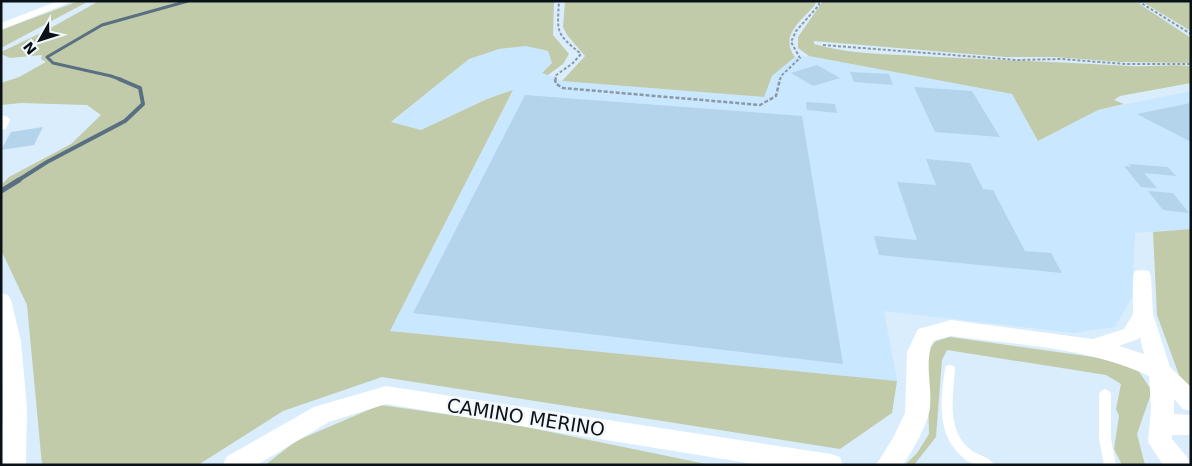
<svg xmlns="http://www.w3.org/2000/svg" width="1192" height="466" font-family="'DejaVu Sans',sans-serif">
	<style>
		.built { fill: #c9e7ff }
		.green { fill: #c1cbaa }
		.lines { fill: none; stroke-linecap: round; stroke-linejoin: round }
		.stream-far2 { stroke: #587082; stroke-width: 3 }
		.stream-far1 { stroke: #587082; stroke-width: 4 }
		.stream { stroke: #587082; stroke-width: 5 }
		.building { fill: #b4d4ec }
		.path-far1 { stroke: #8a99a5; stroke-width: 2; stroke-dasharray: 3 2; stroke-linecap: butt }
		.path { stroke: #8a99a5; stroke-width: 2.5; stroke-dasharray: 4 2; stroke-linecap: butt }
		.lane { fill: #fff; fill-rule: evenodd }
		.street { fill: #fff; fill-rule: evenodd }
		.labels { text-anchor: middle; stroke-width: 5; stroke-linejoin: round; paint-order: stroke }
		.near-street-label { font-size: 19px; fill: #0a1218; stroke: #f3f8fc }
	</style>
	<rect width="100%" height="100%" fill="#daedfc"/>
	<path class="built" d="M526,46L549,51L552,63L542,73L562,81L763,97L772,76L795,57L809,56L1012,94L1038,141L1098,110L1191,91V229L1135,233L1132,297L1115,327L1073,333L884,311L897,381L390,331L513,91L487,99L421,130L391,123L469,59L499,49Z"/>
	<path class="green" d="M79,1H89L1,48V30Z
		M99,1H554L553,35L569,54L563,64L548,75L542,73L552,63L548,51L526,46L499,49L469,59L391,122L421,130L487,99L513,90L390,331L897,381L892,413L840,449L382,377L283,411L198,465H42L27,305L1,250V185L9,177L71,144L101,115L87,105L21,103L1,105V83L19,77L46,62L41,59L42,55L10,58L1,54V52L45,31Z
		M565,1H816L815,5C801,21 779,36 795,57L772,76L764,97L562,81L585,56L567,35L563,27Z
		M823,1H1135L1191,38V63L1121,62L1054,57H1005L814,41V44C847,54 886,54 920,56C990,60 1060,62 1130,66C1150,67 1171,64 1191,66V83L1120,96L1114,100L1124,104L1098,110L1038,141L1012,94L809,56L798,48V37Z
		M1141,1H1191V32L1186,28Z
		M1191,229V388L1179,375L1157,315L1153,232Z
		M950,337L1115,360L1138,370L1152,391L1137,434L1145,465H1122L1114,449L1119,416L1116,409L1121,384L1106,375L947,350L942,360L936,437L914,465H905L917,453L929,434L927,351L936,341Z
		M380,405L502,422L711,465H265L296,441Z"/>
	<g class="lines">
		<path class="stream-far2" d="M122,80L111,76L53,63L47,57L102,25L188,1"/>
		<path class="stream-far1" d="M17,181L47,162L125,121L143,104L140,88L119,79"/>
		<path class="stream" d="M1,191L19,180"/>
	</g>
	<path class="building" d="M817,65L840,78L813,86L791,73Z
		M850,72L889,74L893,85L854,82Z
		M914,87L972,91L1000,137L935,132Z
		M525,95L802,116L843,364L413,313Z
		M806,102L835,104L837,113L807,110Z
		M1191,103V142L1137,114Z
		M43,127L34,145L1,150L11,132Z
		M926,159L970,163L983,189L993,190L1025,251L1051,253L1062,273L879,255L874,236L917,240L897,182L936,185Z
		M1128,164L1168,167L1176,176L1144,173L1157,188L1141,187L1124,166L1131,167Z
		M1148,191L1173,193L1189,213L1163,210Z"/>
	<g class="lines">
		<path class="path-far1" d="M1138,1L1191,34
			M823,45L1017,60L1061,59L1126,64H1191
			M556,80L555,76L573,63L581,54C556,33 557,34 559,1
			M780,80L781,76L800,58L791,42L796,31L819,5V1"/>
		<path class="path" d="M555,79L556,84L563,88L760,105L776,96L780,79"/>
		<path class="lane" d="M950,365L954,366L955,369C953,396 946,431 971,450C978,456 990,456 994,465C988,465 980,466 975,464C969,463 963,458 959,454C936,430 941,398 945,369L946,366Z
			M1105,389L1109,391L1111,394V439L1116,465H1104L1099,439V394L1101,391Z"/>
		<path class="street" d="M58,1H73L1,30V23Z
			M1,115L8,117L10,120L6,129L1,130Z
			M1142,270L1149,271L1151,276L1153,314L1170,367L1191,387V411L1183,409L1174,399V414L1191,415V435H1172V439L1187,457L1190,465H1163L1148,442L1151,408L1149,376C1088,347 1017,345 951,336L933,341C923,365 934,389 929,413C925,429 912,452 903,465H876L893,438L905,413L907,352L918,329L951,320L1093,339L1124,329L1133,314V276L1135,271ZM1140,337L1144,354L1119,346L1138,339Z
			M1,293L8,295L11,300L21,341L27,408L26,465H1L3,408Z
			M386,386L831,454L840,457L843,465H760L386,404L329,422L257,465H223L226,457L314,407Z"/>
	</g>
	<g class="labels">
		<g class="near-street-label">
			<text transform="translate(526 417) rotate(9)" y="7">CAMINO MERINO</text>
		</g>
	</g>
	<rect width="1192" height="466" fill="none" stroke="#0a1218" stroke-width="5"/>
	<g transform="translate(40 40) rotate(231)" stroke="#f3f8fc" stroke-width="4" paint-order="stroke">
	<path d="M0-4L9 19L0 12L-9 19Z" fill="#0a1218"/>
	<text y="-8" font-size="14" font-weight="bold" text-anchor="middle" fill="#0a1218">N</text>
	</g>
</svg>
